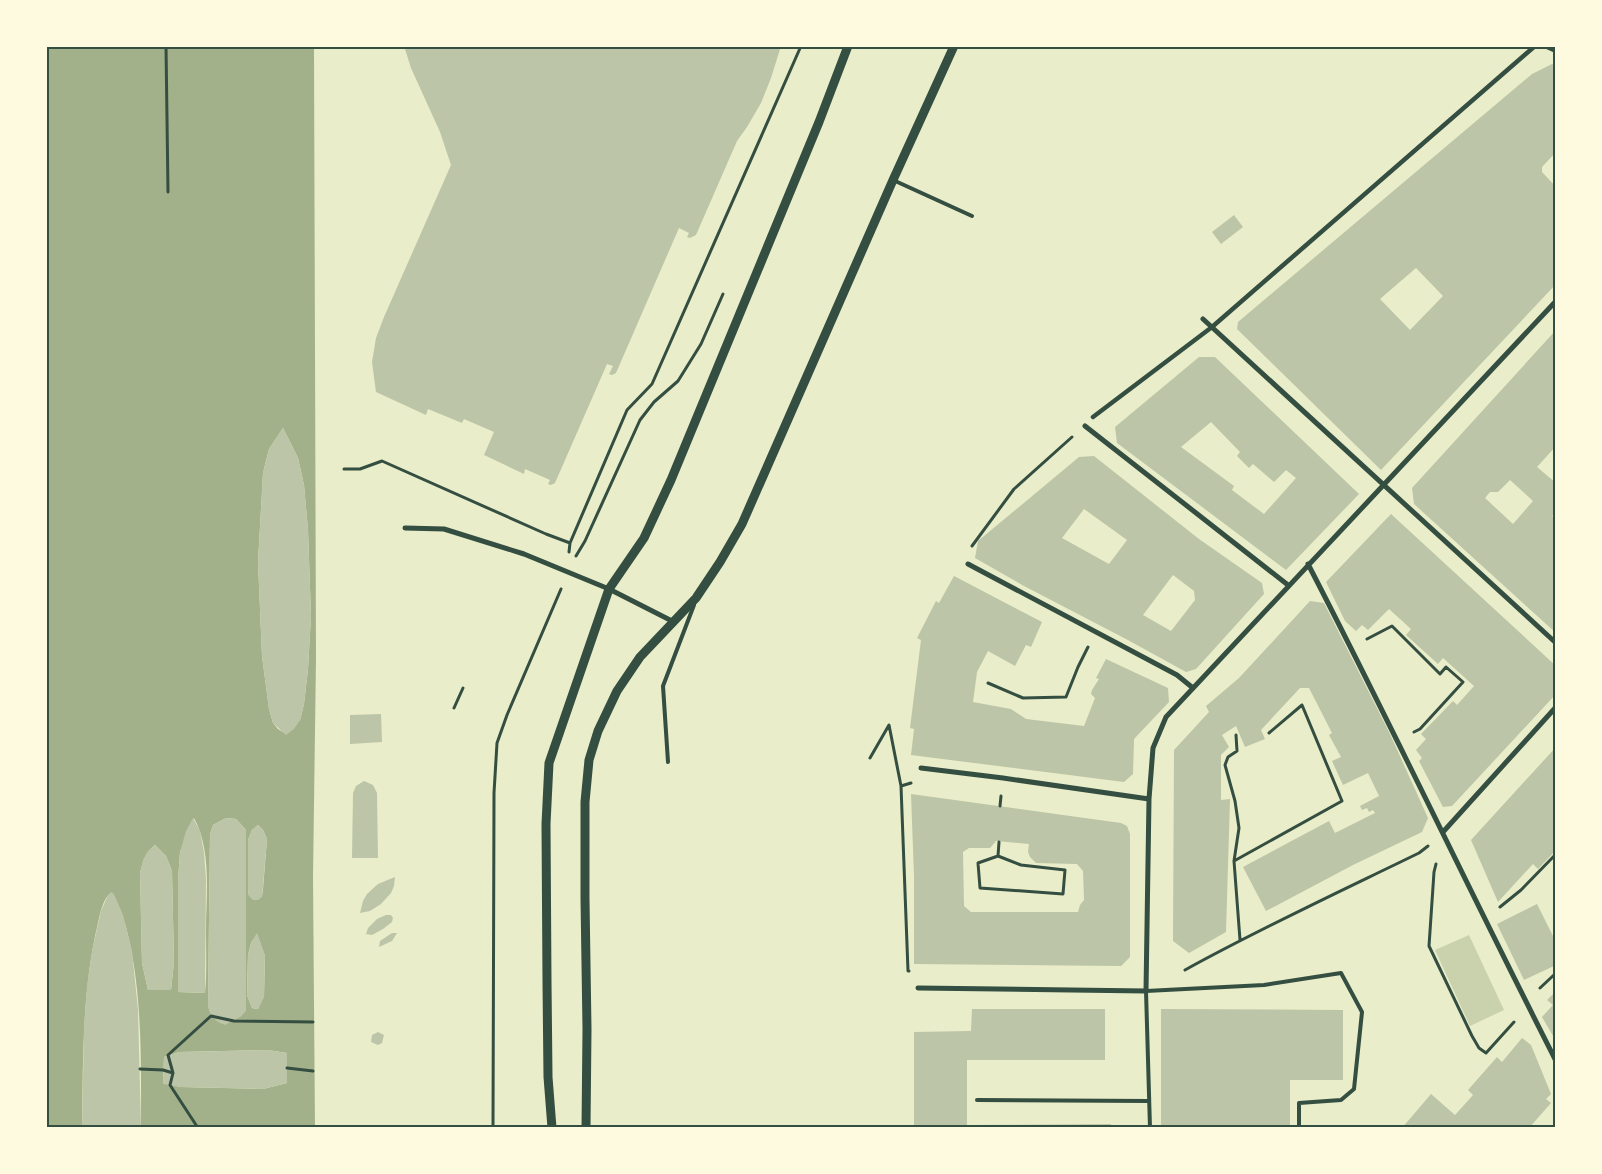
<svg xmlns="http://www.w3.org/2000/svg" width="1602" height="1174" font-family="Signika,sans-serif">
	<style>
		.green { fill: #cad2ad }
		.water { fill: #a3b18a; fill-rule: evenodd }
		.building { fill: #bcc5a7; fill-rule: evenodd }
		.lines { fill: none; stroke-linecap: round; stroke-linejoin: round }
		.path { stroke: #344e41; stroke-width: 3 }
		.service { stroke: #344e41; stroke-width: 4 }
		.pedestrian { stroke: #344e41; stroke-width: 4.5 }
		.minor { stroke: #344e41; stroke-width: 5 }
		.tertiary { stroke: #344e41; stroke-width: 9 }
		.neatline { fill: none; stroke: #344e41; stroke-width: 2 }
	</style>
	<rect width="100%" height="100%" fill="#e9edc9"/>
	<path class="green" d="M1469,935L1504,1010L1470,1026L1435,950Z"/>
	<path class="water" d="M46,46H314L316,658L313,877L315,1128H141C141,1060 143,981 123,917C121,908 115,900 111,893C103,898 100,914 98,923C82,990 83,1059 82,1128H46ZM283,428L298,458L304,485L308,530L311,616L308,669L304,704L300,720L286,734L278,729L273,723L269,709L262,656L258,562L263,473L269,449ZM194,818C212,851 206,895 206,931C206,952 207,973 205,993L178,992V881L180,852ZM226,818L236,819L246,830V1010L241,1016L225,1024C215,1020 211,1017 208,1006L210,834L213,825ZM258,825L263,830L267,839L263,889L262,896H249L248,890V840L252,830ZM155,845L166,856L172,871L174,962L171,990H148L142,963L140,873C143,861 145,853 155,845ZM257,934L265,956L264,996L258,1009L252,1008L247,995L248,955L251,943ZM268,1050L287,1053V1083L263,1089L181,1087L163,1083L164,1057L179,1052Z"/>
	<path class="building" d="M404,46H781L771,78L761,103L747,127L737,141L696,235L690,238L687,237L689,233L679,228L616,373L612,375L609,374L613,366L607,364L555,483L551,485L548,484L550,480L525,469L524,474L484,455L494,432L464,419L462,423L428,409L426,415L376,392L372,362L376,338L384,317L451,165L440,132L411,68Z
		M1552,64L1556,66V152L1542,167V172L1556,187V284L1381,470L1237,329L1238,322L1532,74ZM1416,268L1443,296L1410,330L1380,299Z
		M1234,215L1243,227L1221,244L1212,232Z
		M1556,330V446L1537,467L1556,483V513L1552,516L1556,519V633L1414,504L1412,488ZM1510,480L1533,501L1513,524L1485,498L1490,492H1498Z
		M1199,357H1215L1359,494L1286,570L1117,443L1115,427ZM1211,422L1240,452L1237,456L1249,468L1253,464L1274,482L1286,470L1296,478L1264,514L1232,490L1234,486L1181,447Z
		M283,428L298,458L304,485L308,530L311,616L308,669L304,704L300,720L294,729L286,735L273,723L269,709L262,656L258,562L263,473L269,449Z
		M1094,456L1199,539L1262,583L1264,594L1196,669L1186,672L1126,639L1024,586L975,558L978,541L1079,457ZM1084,509L1127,540L1109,564L1062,538ZM1173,575L1194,591L1195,600L1171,631L1143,615Z
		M1391,514L1556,666V694L1452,806L1443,807L1419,761L1422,758L1416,750L1426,739L1421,734L1453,701L1457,705L1474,686L1443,658L1438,664L1406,635L1411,629L1389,609L1368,630L1362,625L1356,631L1345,621L1326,582Z
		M954,576L1042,622L1031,647L1026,645L1015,666L988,651L977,672L973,702L1011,709L1026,719L1084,726L1095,698L1091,694L1092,690L1099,679L1096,678L1106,659L1168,688L1169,702L1134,739L1133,774L1124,782L911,755L914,729L910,728L921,640L917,638L936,601L939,603Z
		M1310,601L1324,603L1390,734L1428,818L1422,832L1353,865L1266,911L1243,867L1329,821L1335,833L1375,813L1373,810L1369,812L1367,808L1362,810L1360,806L1379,796L1368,773L1343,785L1332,761L1341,757L1329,735L1332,733L1309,688H1300L1261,730L1265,739L1245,747L1236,726L1222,735L1229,747L1221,755V800L1230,799L1226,932L1189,953L1173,941L1174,750L1209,712L1206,706L1239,678Z
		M381,714L382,742L350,744V715Z
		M1556,747V850L1538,869L1533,864L1498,902L1471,840Z
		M364,781L373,785L377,793L378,858H352L353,793L356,786Z
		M911,794L1121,823L1127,826L1130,834V957L1121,966L914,964V876ZM996,841L1029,844L1028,852L1030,857L1036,863L1077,864L1083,871L1084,900L1080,905L1078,912H971L964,906L963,852L969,848H990Z
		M193,818L200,831L204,852L206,880L205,993L178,992V881L180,852L186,831Z
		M226,818L236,819L246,830V1010L241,1016L225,1025L218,1022L211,1016L208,1006L210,834L213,825Z
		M258,825L263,830L267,839L262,897L258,900H253L249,896L248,890V840L252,830Z
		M155,845L166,856L172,871L174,962L171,990H148L142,963L140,873L143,860L148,851Z
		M395,877L394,886L391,893L381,904L370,911L360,913L363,901L367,894L378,884Z
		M111,892L114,894L123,915L132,951L138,1010L141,1128H82L84,1028L87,986L92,951L101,911L108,895Z
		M1537,904L1556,942V965L1524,980L1497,924Z
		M386,915H391L393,918L392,922L383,929L372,935L366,934L368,928L377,919Z
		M257,933L265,956L264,997L258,1009L252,1008L247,995L248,955L251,943Z
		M392,933H397L392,941L379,947L380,941Z
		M1556,991V1041L1542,1017L1553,1005L1547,1000Z
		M972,1009H1105V1060H967V1125L1111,1124V1128H914V1032L971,1031Z
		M1161,1009L1343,1010V1080H1290V1128H1161Z
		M378,1032L384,1035L382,1043L378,1045L371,1042L372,1035Z
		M1522,1038L1531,1045L1551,1094L1546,1099L1551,1103L1529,1128H1402L1431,1094L1455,1115L1473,1095L1468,1090L1497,1057L1502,1062Z
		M268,1050L287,1053V1083L263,1089L181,1087L163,1084L164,1057L179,1052Z"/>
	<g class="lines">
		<path class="path" d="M166,46L168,192
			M344,469H360L382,461L546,534L570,543
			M972,546L1014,489L1072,437
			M569,552L570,543L627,410L652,384L801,46
			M576,556L585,541L640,420L654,402L678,381L701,344L723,294
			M1367,639L1392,626L1440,674L1446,667L1463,682L1420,729L1414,732
			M988,683L1023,698L1066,697L1078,667L1088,647
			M454,708L463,688
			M870,758L889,725L901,786L911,783
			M901,786L908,971H909
			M1000,806L1001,796
			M998,856L1021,865L1065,870L1063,894L980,888L978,863L998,856L999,842
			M1234,861L1239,828L1235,801L1225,765L1228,757L1237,751L1236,735
			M1436,864L1434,872L1429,946L1472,1036L1479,1048L1486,1053L1514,1022
			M1500,907L1521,890L1556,854
			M1240,940L1234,861L1342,801L1302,705L1269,733
			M1185,970C1261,928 1341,891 1419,853L1428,846
			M1540,988L1556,973
			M287,1068L313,1071
			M140,1069L163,1070L173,1073
			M198,1128L170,1085L173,1073L168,1055L211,1016L234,1021L313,1022
			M493,1128L494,793L497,743L507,715L561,589"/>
		<path class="service" d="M893,180L972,216
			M668,762L663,686L694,605
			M977,1100L1149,1101
			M1150,1128L1146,991L1264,985L1341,973L1362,1012L1354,1089L1341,1100L1299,1103V1128"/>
		<path class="pedestrian" d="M1545,46L1556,51
			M1093,417L1212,327L1535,46"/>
		<path class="minor" d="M1203,319L1556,643
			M1085,426L1288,585
			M405,528L444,529L524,554L609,589L674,622
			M968,564L1177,675L1193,688
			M1308,564C1393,728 1472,896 1556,1061
			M921,768L1003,778L1149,799
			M1443,832L1556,707
			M918,988L1146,991L1149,799L1153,748L1166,717L1556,301"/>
		<path class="tertiary" d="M552,1128L548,1077L547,982L546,824L549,763L609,589L644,538L671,480L819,122L848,46
			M586,1128L587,1029L585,899V802L589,760L598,731L617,691L640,657L696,598L720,562L742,524L893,180L954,46"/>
	</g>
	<rect width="1602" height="1174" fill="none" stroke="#fefae0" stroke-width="95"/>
	<rect x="48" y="48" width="1506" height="1078" class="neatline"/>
</svg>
